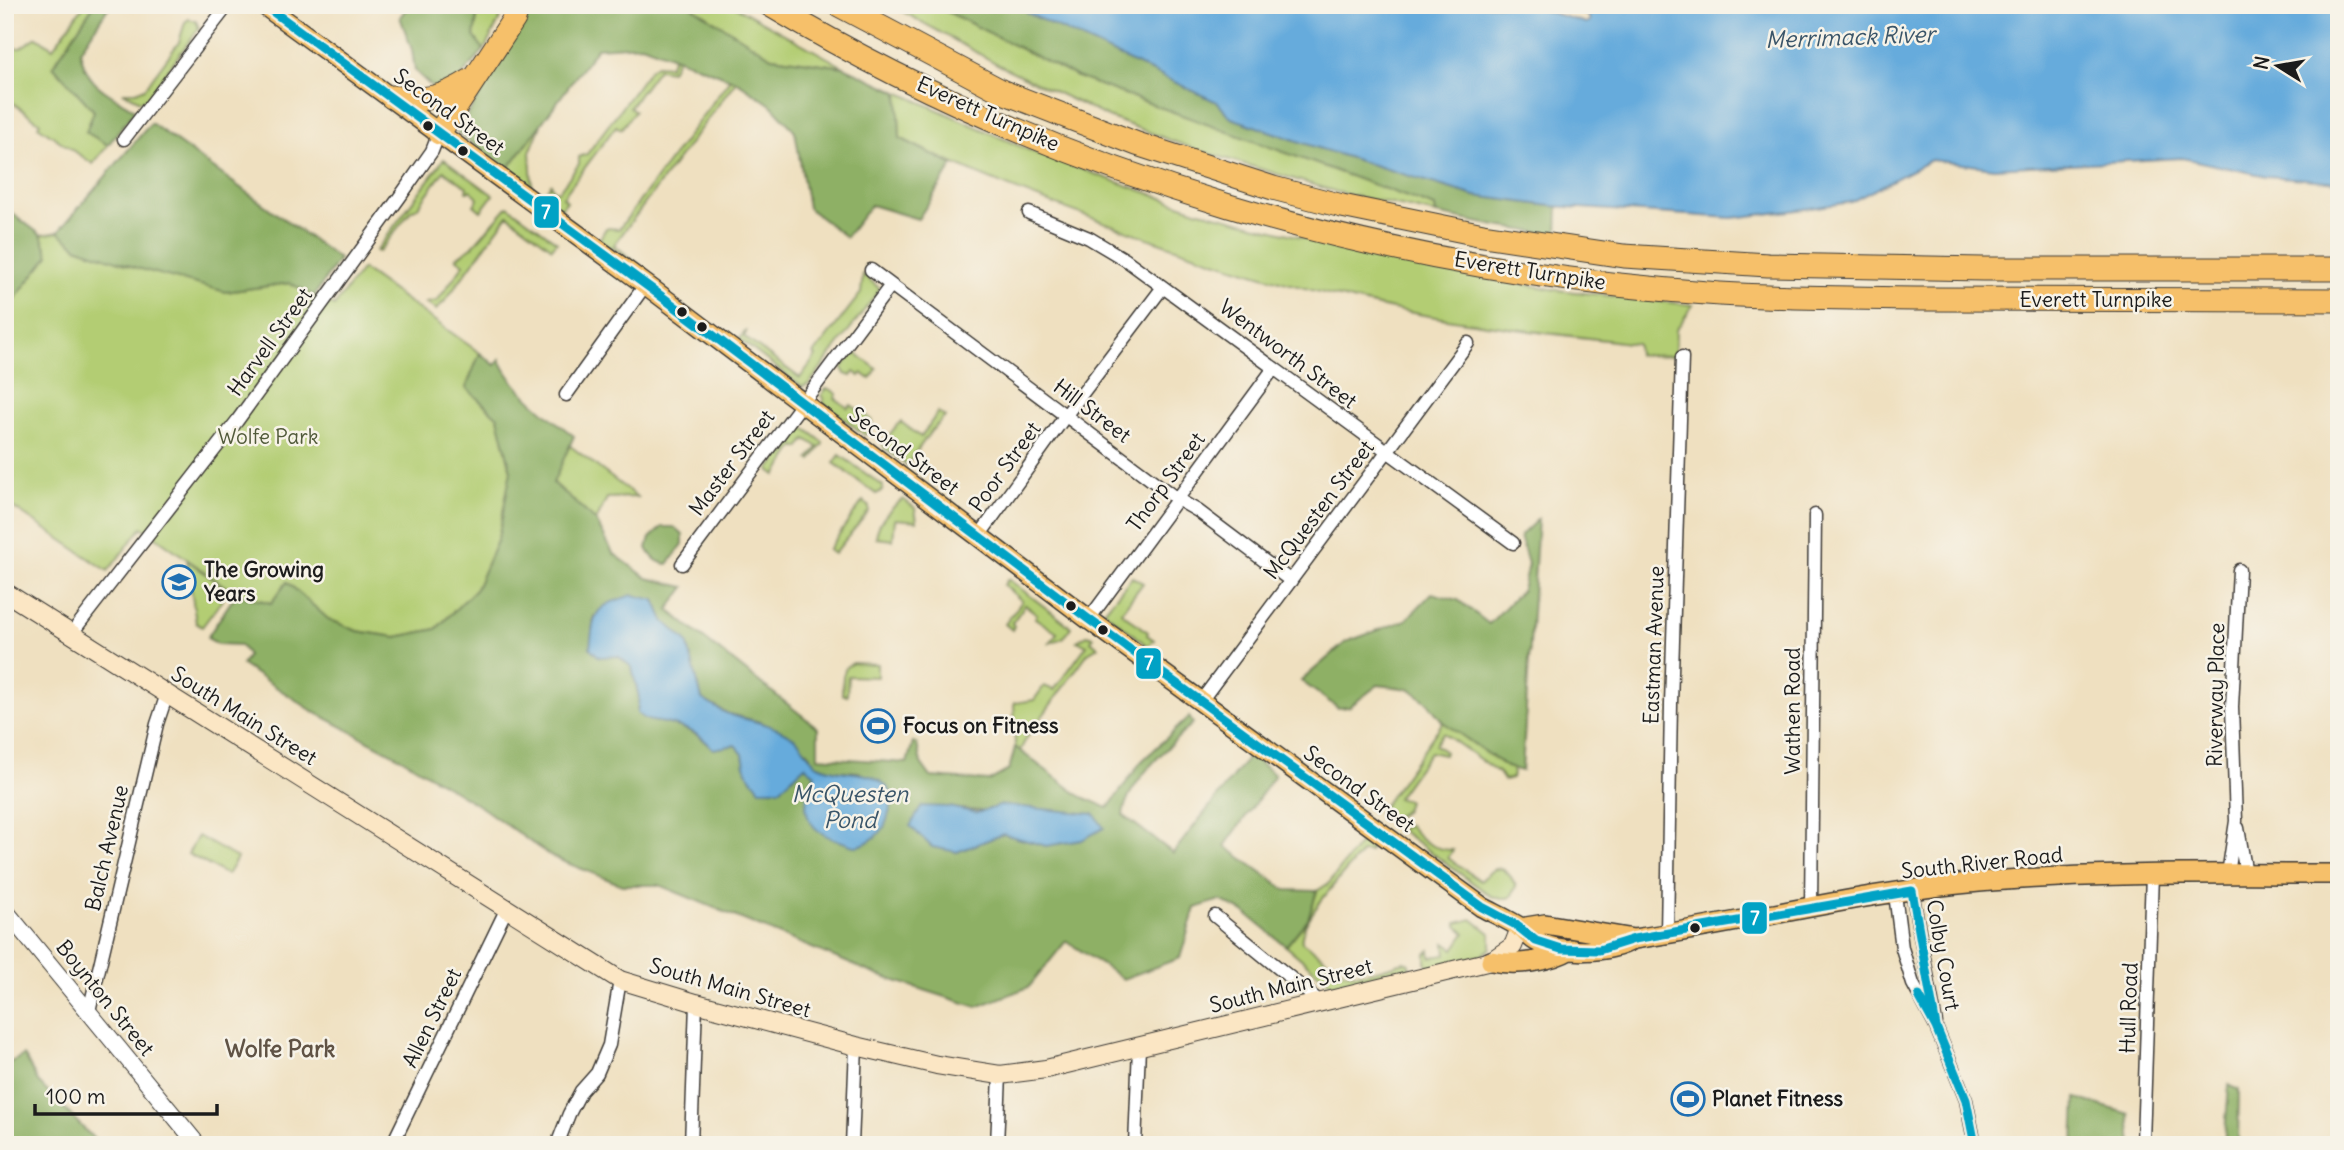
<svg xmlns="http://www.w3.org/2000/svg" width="2344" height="1150" font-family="Delius,sans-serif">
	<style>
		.green { fill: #b3cd73; stroke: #687448; stroke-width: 2 }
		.forest { fill: #8eb065; stroke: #556640; stroke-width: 2; fill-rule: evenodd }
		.water { fill: #66abdc; stroke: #41647c; stroke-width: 2 }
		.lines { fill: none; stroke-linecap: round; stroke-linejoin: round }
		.minor-casing { stroke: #3c3935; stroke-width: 15 }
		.tertiary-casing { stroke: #3c3935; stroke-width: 18 }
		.secondary-casing { stroke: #3c3935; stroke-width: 20 }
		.primary-casing { stroke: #3c3935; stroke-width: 22 }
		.motorway-casing { stroke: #3c3935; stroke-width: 25 }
		.minor { stroke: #fff; stroke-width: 12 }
		.tertiary { stroke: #fff; stroke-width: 16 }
		.secondary { stroke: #fbe6c4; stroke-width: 18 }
		.primary { stroke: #f6c06b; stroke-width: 19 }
		.motorway { stroke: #f6c06b; stroke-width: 23 }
		.bus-1-casing { stroke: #f7f3e8; stroke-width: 14 }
		.bus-1 { stroke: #01a2c5; stroke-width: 9 }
		.bus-dot { fill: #1c1c1c; stroke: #f7f3e8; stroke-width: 2.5 }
		.labels { text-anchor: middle; stroke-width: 5; stroke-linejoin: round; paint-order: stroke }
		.street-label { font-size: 21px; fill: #1c1c1c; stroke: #f7f3e8 }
		.park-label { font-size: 21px; fill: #515a3a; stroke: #f7f3e8 }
		.poi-label { font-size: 21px; font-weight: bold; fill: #1c1c1c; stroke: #f7f3e8; text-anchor: start }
		.water-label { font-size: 23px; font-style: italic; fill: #3a5569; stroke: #f7f3e8 }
		.neighbourhood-label { font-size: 23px; font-weight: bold; fill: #605345; stroke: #f7f3e8 }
		.line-badge { stroke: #f7f3e8; stroke-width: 2.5 }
		.badge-label { font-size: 19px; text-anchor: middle; font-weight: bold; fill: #fff }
	</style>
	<rect width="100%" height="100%" fill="#f7f3e8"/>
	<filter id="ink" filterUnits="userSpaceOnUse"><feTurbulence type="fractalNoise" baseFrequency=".0143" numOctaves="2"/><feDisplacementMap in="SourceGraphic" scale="14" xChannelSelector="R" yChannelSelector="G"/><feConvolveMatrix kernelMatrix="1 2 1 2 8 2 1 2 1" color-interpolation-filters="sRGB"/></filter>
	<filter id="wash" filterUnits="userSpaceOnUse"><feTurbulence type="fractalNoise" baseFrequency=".00686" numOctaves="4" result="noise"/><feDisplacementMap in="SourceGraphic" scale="28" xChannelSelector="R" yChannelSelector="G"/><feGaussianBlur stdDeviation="1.57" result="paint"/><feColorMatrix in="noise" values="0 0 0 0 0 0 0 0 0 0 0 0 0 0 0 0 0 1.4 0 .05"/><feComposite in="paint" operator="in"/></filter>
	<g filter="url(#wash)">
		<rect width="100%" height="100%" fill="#efe0c0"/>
		<path class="green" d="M84,5H94L53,66L94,111L86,132L108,145L93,164L38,126L40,123L5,97V48H20L37,37L53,48Z
			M479,5H507L484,50L474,36Z
			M689,5H732L844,67L772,57Z
			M891,5H934L1077,77L1435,207L1436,214L1337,192L1194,149L1108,117L1003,67Z
			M189,19L196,21L199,28L146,99L140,101L123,92H136L145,88L179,42L185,22Z
			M673,57L677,59L671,71L658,69L630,107L635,111L621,129L616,126L563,197L567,201L559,211L541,197L551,184L554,190L559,191L579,164V157L587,154L651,68L657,65L669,66Z
			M730,79L736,81L614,245L648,271L646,273L612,247H608L599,240L606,228L619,229Z
			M898,92L1033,152L1196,210L1398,262L1557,290L1693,305L1676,330L1675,356L1638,355L1637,344C1548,333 1458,324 1369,304C1279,284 1192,255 1106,223C1036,198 966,172 900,138Z
			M541,125L530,152L532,185L530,187L507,170Z
			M444,159L493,195L481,211L474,205L478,199L477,196L470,190L468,192L466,191L467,187L444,171L417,208L411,211L379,252L376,251Z
			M508,206L557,242L552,248L508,215L445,301L436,310L426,303L437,301L464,264L456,258L472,247Z
			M58,232L79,248L226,292L290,283L334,306L362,269L480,353L466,388L498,417L511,471L498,539L476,589L436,629L396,637L357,631L328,619L287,582L271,603L236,594L142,527L108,571L5,502V311L49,255L41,235Z
			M863,274L880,289L809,384L802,387L739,339L747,330L744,337L800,378L816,356L814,354L861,293Z
			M854,352L877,369L870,379L862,373L860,376L854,372L851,376L845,374L842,368Z
			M826,389H830L837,394L835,398L848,408L851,405L871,419L873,427L865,435L823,403L824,398L821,396Z
			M938,412L945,417L931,431L907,465L884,448L883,443L897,425L901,422L921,437Z
			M802,426L823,442V444L811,460L809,459L818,447L806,439L799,448L795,446L776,475L769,470Z
			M569,445L637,497L607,498L596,521L553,482Z
			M840,455L883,486L882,491L876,494L834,463Z
			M903,499L915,508L917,521L895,519L893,540L876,538C877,522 891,508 903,499Z
			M863,501L869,507V511L834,554L828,550Z
			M187,560L229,591L202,627L196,623Z
			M1132,577L1143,583L1121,612L1148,632L1147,635L1154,640L1148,646L1104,611Z
			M1008,579L1071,627L1063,638L1050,643L1057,633L1035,618L1037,614L1025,605L1012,623L1014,626L1012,630L1005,624L1022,601L1004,585Z
			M1087,635L1094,637L1091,641L1098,647L1088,653L1026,739L1020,751L1015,747L1014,703L1034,700L1044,686L1054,690L1087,645L1077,641Z
			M853,663L877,664V677L848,676L847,696L842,694L843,676L846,667Z
			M1443,722L1506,767L1514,769L1512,778L1504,780L1499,773L1443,733L1435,745L1445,752L1444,755L1430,752L1397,798L1408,801C1405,815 1399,816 1386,819L1378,814Z
			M1409,825C1421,841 1434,850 1453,850L1448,858L1481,881C1496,863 1505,864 1516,886L1511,897L1501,899L1491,896L1399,829Z
			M198,836L237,858L227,875L188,854Z
			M1364,838L1372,844L1369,852H1362C1348,869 1297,922 1302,942L1344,972C1364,977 1385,967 1404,962L1408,963L1410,968L1332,985L1286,946L1308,919L1317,891L1329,883Z
			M1472,919L1491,934V948L1482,955L1429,967L1426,962V954L1430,950L1431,957L1446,955L1445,943L1454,949L1465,933L1457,926V923Z"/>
		<path class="forest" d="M94,5H110L80,51C87,87 106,91 135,110L108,145L86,132L94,111L53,66Z
			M409,5H479L474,36L484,50L458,80L433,88L415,71L412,50L400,17Z
			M531,5H689L772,57L844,67L898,92L900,138L953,165L918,219L871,205L846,237L808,208L795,131L771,105L736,81L642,45L597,48L507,170L457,132L523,24Z
			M934,5H1018L1029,14L1217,102L1231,118L1321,149L1475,196L1558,207L1557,235L1496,226L1436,214L1435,207L1077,77Z
			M151,123L339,259L314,296L290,283L226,292L137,268L79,248L58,232Z
			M5,208L41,235L49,255L5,311Z
			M480,353L495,365L500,359C510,387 550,417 574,436L553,483L596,521L613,553L647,578L685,587L668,610L818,728V757L907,763L913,742L917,744L921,763L931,777L989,781L1009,770L1015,747L1080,796L1108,808L1141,762L1189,717L1193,723C1169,747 1127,782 1123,815L1173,853L1250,755L1275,775L1225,846L1286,890L1317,891L1308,919L1286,946L1244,912L1220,900L1195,908L1180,958L1123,979L1066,941L1029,987L977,1007L880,976L659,885H622L552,857L484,809L401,758L314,712L242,665L248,655L240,645L218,644L207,638L236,594L271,603L287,582L328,619L357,631L396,637L436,629L476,589L498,539L511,471L498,417L466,388ZM655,600L664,621L687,642L702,699L729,714L760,722L808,752L813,763L829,770L859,772L894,798L888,811L806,791L815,774L805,765L746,771L743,754L735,745L713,749C701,735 687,728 669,724C654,720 649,724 637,713L639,697L632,667L618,656L590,648L594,616ZM949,807C997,816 1045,810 1093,814L1103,828L1046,846L1003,834L957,852Z
			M1538,519L1522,771L1507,767L1443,722L1428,703L1410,689L1378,685L1349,707L1338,708L1301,681L1346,642L1406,620L1432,593L1458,600L1489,624L1522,590L1528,564L1520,536Z
			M662,527H674L683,535V544L668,564C657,563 652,558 647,548L650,538Z
			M24,1055L38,1082L100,1145H5V1065Z
			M2229,1085L2239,1090L2238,1145H2224Z
			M2076,1098L2129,1114L2132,1145H2074Z"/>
		<path class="water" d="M1018,5H1526L1586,23L1590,21L1588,16L1565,5H2339V182L2266,176L2182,158L1994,168L1931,160L1851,202L1798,210L1732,218L1551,206L1475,196L1321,149L1231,118L1217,102L1029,14Z
			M633,595L655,600L664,621L687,642L702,699C711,704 721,712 731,715C752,721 774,725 793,737C804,744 809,760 818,765C846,779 877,763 894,798C890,807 888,821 883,829C878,836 864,846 856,846C851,846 844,842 840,841C803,830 799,807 815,774L805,766L780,789H760L746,771L743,754L735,745L713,749C701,734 687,728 669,724C654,720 649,724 637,713L639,697L632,667L618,656L599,657L590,648C594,610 595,606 633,595Z
			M1002,805L1094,814L1104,828L1082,840L1046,846L1003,834L957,852L932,847L910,826L922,806L949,807L977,813Z"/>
	</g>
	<g filter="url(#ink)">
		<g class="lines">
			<defs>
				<path id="minor" d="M124,139L228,5
					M1029,213L1089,238L1126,260L1513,543
					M871,270L1177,499L1198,511L1291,581
					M566,395L646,284
					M979,536L1066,415L1163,287
					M682,564L891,285
					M1089,619L1274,368
					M71,634L237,421L399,198L432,151L439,133
					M1201,701L1468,343
					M2238,828L2246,874
					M2228,874L2236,821L2232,707L2239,570
					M1912,891L1936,1023
					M1895,894L1902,948L1913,984L1936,1027L1966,1100L1975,1145
					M1811,908L1815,515
					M1215,916L1320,1002
					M1667,934L1671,704L1682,357
					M89,1011L157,724L167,694
					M2143,1142L2152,874
					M392,1145L507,908
					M557,1145L569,1114L581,1091L597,1073L609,1045L620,980
					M691,1145L696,1003
					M852,1145L856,1046
					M997,1145L1000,1075
					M1135,1145L1139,1047"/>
				<path id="tertiary" d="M5,910L198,1145"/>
				<path id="secondary" d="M5,592L620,980L696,1003L856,1046L937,1065L1000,1075L1046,1069L1491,961L1513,946L1520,928"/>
				<path id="primary" d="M264,5L653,290L1087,618L1482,907C1495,914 1509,920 1521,928C1527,933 1531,939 1538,942C1565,954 1608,954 1634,939C1749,922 1863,892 1979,882C2098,872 2219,874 2339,874
					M1520,928L1545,924L1634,939
					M1491,961C1516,966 1549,962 1571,949"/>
				<path id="motorway" d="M770,5C1057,177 1388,272 1720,294C1788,298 1856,298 1923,299C2062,300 2200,299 2339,300
					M839,5L1003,92L1137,144L1273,188L1342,206L1483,235L1624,256L1768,265L1983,269H2339
					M392,97C427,101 441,99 471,80
					M439,133L514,19L519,5"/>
			</defs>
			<use href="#minor" class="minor-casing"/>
			<use href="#tertiary" class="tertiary-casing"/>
			<use href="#secondary" class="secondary-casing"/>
			<use href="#primary" class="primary-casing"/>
			<use href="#motorway" class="motorway-casing"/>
			<use href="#minor" class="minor"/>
			<use href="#tertiary" class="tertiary"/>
			<use href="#secondary" class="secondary"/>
			<use href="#primary" class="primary"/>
			<use href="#motorway" class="motorway"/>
			<defs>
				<path id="bus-1" d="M264,5L653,290L1087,618L1482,907L1516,925L1536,941L1561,949L1599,950L1634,939L1912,891L1936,1027
					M1919,996L1936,1027L1966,1100L1975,1145"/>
			</defs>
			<use href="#bus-1" class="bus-1-casing"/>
			<use href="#bus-1" class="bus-1"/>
		</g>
	</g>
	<defs>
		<symbol id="school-ring" viewBox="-11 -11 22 22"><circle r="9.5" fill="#f7f3e8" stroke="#1f6fb2" stroke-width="1.5"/><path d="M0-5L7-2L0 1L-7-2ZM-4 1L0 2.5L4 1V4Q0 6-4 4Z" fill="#1f6fb2"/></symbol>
		<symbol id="stadium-ring" viewBox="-11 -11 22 22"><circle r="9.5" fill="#f7f3e8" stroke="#1f6fb2" stroke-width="1.5"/><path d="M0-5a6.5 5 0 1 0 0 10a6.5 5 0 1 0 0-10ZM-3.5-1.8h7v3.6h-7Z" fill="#1f6fb2"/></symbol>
	</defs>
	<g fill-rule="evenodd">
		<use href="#school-ring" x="160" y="563" width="38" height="38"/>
		<use href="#stadium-ring" x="859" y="707" width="38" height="38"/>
		<use href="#stadium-ring" x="1669" y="1080" width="38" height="38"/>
	</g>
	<g class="bus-dot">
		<circle cx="428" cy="126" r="6"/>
		<circle cx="463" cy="151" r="6"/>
		<circle cx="682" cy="312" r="6"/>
		<circle cx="702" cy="327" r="6"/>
		<circle cx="1071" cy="606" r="6"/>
		<circle cx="1103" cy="630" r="6"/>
		<circle cx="1695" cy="928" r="6"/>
	</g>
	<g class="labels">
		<g class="street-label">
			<text transform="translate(449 112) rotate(36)" y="7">Second Street</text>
			<text transform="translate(988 114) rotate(24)" y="7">Everett Turnpike</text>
			<text transform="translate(1530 271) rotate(9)" y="7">Everett Turnpike</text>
			<text x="2096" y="307">Everett Turnpike</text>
			<text transform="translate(270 342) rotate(-54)" y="7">Harvell Street</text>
			<text transform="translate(1288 354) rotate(37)" y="7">Wentworth Street</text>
			<text transform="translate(1092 411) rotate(37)" y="7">Hill Street</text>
			<text transform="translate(904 451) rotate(37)" y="7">Second Street</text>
			<text transform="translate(732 463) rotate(-53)" y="7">Master Street</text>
			<text transform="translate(1005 467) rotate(-54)" y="7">Poor Street</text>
			<text transform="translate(1166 482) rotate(-54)" y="7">Thorp Street</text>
			<text transform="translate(1319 510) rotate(-53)" y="7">McQuesten Street</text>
			<text transform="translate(1654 645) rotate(-88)" y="7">Eastman Avenue</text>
			<text transform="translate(2216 695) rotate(-89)" y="7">Riverway Place</text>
			<text transform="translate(1793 711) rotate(-90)" y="7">Wathen Road</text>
			<text transform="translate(244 716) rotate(32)" y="7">South Main Street</text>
			<text transform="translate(1359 789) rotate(36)" y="7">Second Street</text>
			<text transform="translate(107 848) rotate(-77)" y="7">Balch Avenue</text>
			<text transform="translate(1982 863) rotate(-6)" y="7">South River Road</text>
			<text transform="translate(1943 955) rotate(80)" y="7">Colby Court</text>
			<text transform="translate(1291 986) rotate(-14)" y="7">South Main Street</text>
			<text transform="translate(730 988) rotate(16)" y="7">South Main Street</text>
			<text transform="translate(105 998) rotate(51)" y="7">Boynton Street</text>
			<text transform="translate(2129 1008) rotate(-88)" y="7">Hull Road</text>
			<text transform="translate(432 1018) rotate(-64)" y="7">Allen Street</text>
		</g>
		<g class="park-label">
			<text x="268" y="444">Wolfe Park</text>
		</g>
		<g class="poi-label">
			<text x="204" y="577">The Growing<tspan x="204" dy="24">Years</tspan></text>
			<text x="903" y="733">Focus on Fitness</text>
			<text x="1712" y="1106">Planet Fitness</text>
		</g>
		<g class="water-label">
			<text transform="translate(1850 37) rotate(-2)" y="8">Merrimack River</text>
			<text x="850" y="802">McQuesten<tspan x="850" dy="26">Pond</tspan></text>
		</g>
		<g class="neighbourhood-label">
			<text x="280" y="1057">Wolfe Park</text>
		</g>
	</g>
	<g class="line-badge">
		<rect x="533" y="195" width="27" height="34" rx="7" fill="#01a2c5"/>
		<rect x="1135" y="647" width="27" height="33" rx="7" fill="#01a2c5"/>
		<rect x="1741" y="901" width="27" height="34" rx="7" fill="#01a2c5"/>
	</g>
	<g class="badge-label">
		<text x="546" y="219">7</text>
		<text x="1149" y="670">7</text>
		<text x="1755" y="925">7</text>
	</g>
	<rect width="2344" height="1150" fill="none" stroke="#f7f3e8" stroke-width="28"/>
	<g transform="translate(2278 66) rotate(281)" stroke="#f7f3e8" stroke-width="5" paint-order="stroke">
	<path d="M0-5L12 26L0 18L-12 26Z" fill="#1c1c1c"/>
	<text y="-10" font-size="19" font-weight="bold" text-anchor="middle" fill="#1c1c1c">N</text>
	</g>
	<path d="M35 1104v10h182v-10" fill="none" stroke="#1c1c1c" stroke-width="3.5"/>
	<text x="46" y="1104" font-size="21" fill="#1c1c1c" stroke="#f7f3e8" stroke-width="5" paint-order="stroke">100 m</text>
</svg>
